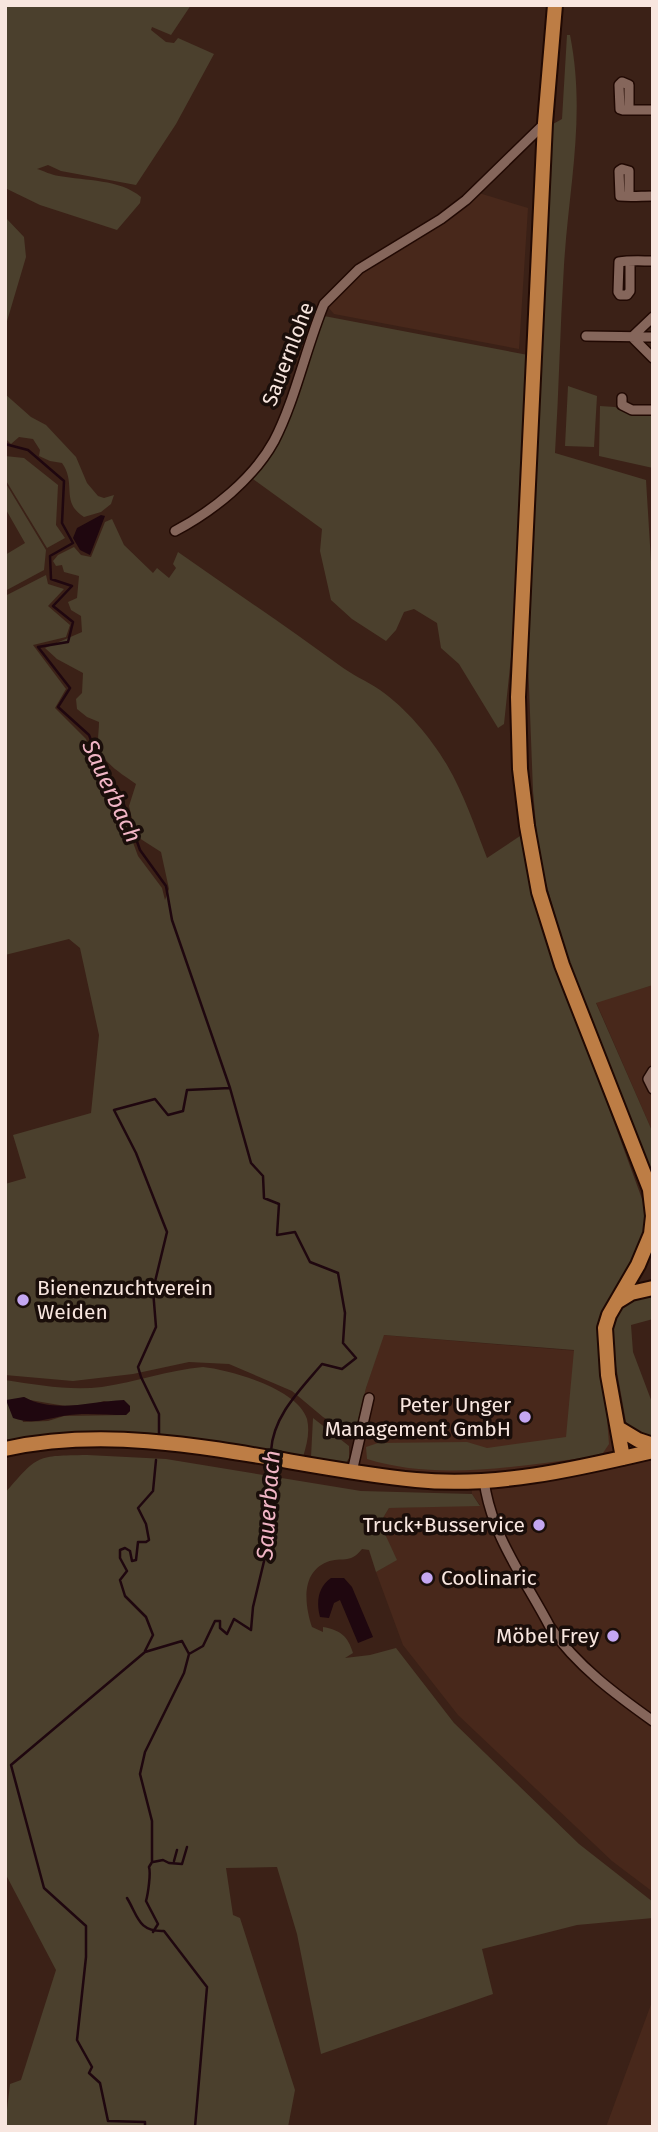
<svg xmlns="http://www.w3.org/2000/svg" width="658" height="2132" font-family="'Fira Sans',sans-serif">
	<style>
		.built { fill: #48281b }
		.green { fill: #4b402d; fill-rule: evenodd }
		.water { fill: #1f070f }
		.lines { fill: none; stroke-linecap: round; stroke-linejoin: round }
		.stream { stroke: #1f070f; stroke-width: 2.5 }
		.street-casing { stroke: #210903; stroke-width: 12 }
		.primary-casing { stroke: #210903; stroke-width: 18 }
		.street { stroke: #85665b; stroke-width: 9 }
		.primary { stroke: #bd7d45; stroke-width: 14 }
		.poi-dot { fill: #c4a7f2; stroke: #1a0e0a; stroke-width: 2.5 }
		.labels { text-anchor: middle; stroke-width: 7; stroke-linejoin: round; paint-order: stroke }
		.street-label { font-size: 21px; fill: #f8e6df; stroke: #1a0e0a }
		.poi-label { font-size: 21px; fill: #f8e6df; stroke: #1a0e0a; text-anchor: end }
		.water-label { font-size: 23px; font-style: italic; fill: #f1b5c5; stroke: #1a0e0a }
	</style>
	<rect width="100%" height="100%" fill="#3b2117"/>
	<path class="built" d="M479,193L528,208L519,349L334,314L326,305L361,270Z
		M653,985V1133L596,1002Z
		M383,1335L602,1353L611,1438L620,1466L653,1459V1892L612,1861L458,1715L403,1645L376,1572L396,1560L380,1523L389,1508L480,1505L472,1494L471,1474L432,1473L348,1466L366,1388Z
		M653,1999V2127H606Z"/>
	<path class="green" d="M5,5H191L171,35L152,27L151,30L166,42L174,43L178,38L214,54L176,124L136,185L61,171L48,165L37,169C44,171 51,175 59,176C86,181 120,179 141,197L140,203L117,230L40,205L5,188Z
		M567,35H570C586,115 569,185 564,265C560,327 559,390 555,453L646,480L653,594V985L596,1003L653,1133V1173L582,1007L539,859L533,791L528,661L553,124L562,119Z
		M5,217L24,237L26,257L5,328Z
		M324,316L528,355L513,638L504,724L498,728L459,664L441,648L437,623L414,609L404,612L396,630L386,641L352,619L331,600L320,551L322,529L253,479L275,449L287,422Z
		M568,386L597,396L594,447L565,446Z
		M5,394L31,417L46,425L76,457L87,483L98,496L104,498L114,495L111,504L101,512L84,517C60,502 77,484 62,463L50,461L39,456L40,450L33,439L19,437L11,444L5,438Z
		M600,406L615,407L625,411L653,413V468L599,456Z
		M5,456L24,458L58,485L56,525L65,538L47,548L5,479Z
		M5,482L46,550L44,570L5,591V555L25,543L5,508Z
		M112,519L124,545L153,573L157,568L169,578L176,568L173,564L178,552C232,590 286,626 339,665C352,675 367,681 380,690C406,708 431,738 447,765C464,794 475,827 487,858L520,836L559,972L649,1218L634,1261L602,1313V1353L609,1444L603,1453C585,1459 564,1460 545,1463C486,1470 425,1477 367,1459L366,1447L378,1443L467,1442L487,1448L566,1437L574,1350L384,1335L366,1388L355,1433L352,1435L323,1417L292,1391L229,1364L189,1362L133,1374L73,1381L5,1375V1184L26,1178L13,1135L91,1113L99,1035L80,948L69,939L5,955V596L46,575L48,584L64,589L48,606L70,625L66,637L33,645L66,689L55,708L86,739L101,776L119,805L138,856L162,888L165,900L169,889L161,852L136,836L129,806L136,784C122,774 97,760 98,740C98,734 99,729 99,722L87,717L77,709L76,699L82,693L83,673L57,659L45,648L82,632L81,616L71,610L68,602L77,598L79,576L64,572L62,565L56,566L53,561L58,555L74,547L81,555L91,557L105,522Z
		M647,1295L653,1296V1319L631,1325L633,1352L653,1405V1437L635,1431L626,1422L611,1338L613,1319L624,1304Z
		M203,1367C231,1370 298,1389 307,1419C310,1432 307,1444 303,1457C221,1442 137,1427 53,1434C37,1435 21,1439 5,1442V1380C38,1385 70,1391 102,1387C136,1382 169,1370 203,1367ZM24,1397L30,1400L65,1406L91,1405L104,1401L130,1406V1411L126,1415L64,1416L48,1421L23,1422L18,1399Z
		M313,1418L349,1446V1458L346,1463L311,1457Z
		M87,1455L166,1459L361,1491L472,1494L480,1506L389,1508L380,1523L397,1560L376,1572L369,1550L362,1549C349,1565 342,1556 327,1562C300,1573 305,1606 312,1627L323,1632V1627C340,1630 348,1636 353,1653L345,1658L370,1655L396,1648L454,1723L579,1844L653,1902V1918L577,1925L482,1949L493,1994L321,2054L297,1934L277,1867L226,1868L233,1915L240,1918L295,2090L288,2127H5L10,2084L21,2080L56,1970L5,1873V1493C39,1454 36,1456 87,1455Z"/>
	<path class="water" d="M101,515L105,516L90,555L80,550L73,538L77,528Z
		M24,1397C55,1414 91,1401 124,1400L130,1406V1411L126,1415C106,1415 83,1412 63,1416C45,1419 33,1425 13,1418L6,1400Z
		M331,1578H344L352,1587L373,1637L358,1643L340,1600L334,1603L329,1618L320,1617C316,1602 318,1587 331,1578Z"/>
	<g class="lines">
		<path class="stream" d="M5,444L28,450L64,481L62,523L73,543L50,556L51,579L72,586L53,606L73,622L68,642L38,647L70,688L58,707L89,735L103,770L123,802L140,850L166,886L172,920L230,1088L251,1163L263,1176L264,1198L279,1204L277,1235L295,1232L310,1262L338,1273L345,1313L343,1343L356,1358L342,1369L322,1364C300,1390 273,1416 271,1451
			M159,1435V1414L141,1377L138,1367L156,1327L153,1290L167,1232L136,1153L114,1110L155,1099L168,1115L183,1111L187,1090L230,1088
			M145,1651L153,1635L146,1617L125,1596L120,1580L127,1571L120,1558V1550L125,1548L130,1551L132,1561L136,1560L138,1542H146L149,1540L146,1524L138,1508L153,1491L156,1460
			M174,1861L177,1850
			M153,1862L163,1860L169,1863L182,1864L187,1847
			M127,1898C138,1916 138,1932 164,1931L207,1987L195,2127
			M153,1932L158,1924L146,1901C148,1894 151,1873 149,1867L152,1862V1821L140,1774L145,1752L184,1673L189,1654
			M145,2127V2122L108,2121L100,2083L89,2073L92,2067L77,2040L86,1957V1926L44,1888L11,1765L145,1652L182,1641L189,1654L203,1646L215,1621H220V1628L227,1634L234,1619L251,1630L253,1607L266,1553L271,1462"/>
		<defs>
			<path id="street" d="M629,110V85L622,82L619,85L620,109L623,110H653
				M629,196V171L622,169L619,171L620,196C630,197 642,196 653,196
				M630,261V291L627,295H620L618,292L619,262C630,260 642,261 653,261
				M653,317L632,337L653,358
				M586,336L653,337
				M622,398V405L632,410H653
				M175,531C213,511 253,479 274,441C295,401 306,347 324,304L359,269L441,219L466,200L545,123
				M653,1071L648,1079L653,1089
				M352,1472L369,1398
				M484,1480C491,1536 525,1579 550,1627C577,1666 615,1694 653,1721"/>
			<path id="primary" d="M555,5L545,123L518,697L520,769L527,826L539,892L562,965L653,1197
				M618,1301L631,1293L653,1288
				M618,1428L638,1440L653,1445
				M5,1449C142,1419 280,1467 416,1480C496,1488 576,1469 653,1451
				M623,1458L608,1375L605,1328L609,1315L638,1265L651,1234L653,1216L650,1190"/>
		</defs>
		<use href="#street" class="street-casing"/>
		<use href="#primary" class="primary-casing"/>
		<use href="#street" class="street"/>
		<use href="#primary" class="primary"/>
	</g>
	<g class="poi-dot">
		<circle cx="23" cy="1300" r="7"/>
		<circle cx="525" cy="1417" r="7"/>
		<circle cx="539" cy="1525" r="7"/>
		<circle cx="427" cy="1578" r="7"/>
		<circle cx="613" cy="1636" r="7"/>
	</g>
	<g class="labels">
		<g class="street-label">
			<text transform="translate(288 354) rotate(-69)" y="7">Sauernlohe</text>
		</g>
		<g class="poi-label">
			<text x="37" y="1295" text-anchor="start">Bienenzuchtverein<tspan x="37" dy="24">Weiden</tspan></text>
			<text x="511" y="1412">Peter Unger<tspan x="511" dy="24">Management GmbH</tspan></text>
			<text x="525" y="1532">Truck+Busservice</text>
			<text x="441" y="1585" text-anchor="start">Coolinaric</text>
			<text x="599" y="1643">Möbel Frey</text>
		</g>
		<g class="water-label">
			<text transform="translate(112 791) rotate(65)" y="8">Sauerbach</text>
			<text transform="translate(268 1505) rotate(-86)" y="8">Sauerbach</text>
		</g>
	</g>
	<rect width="658" height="2132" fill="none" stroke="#f8e6df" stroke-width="14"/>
</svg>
